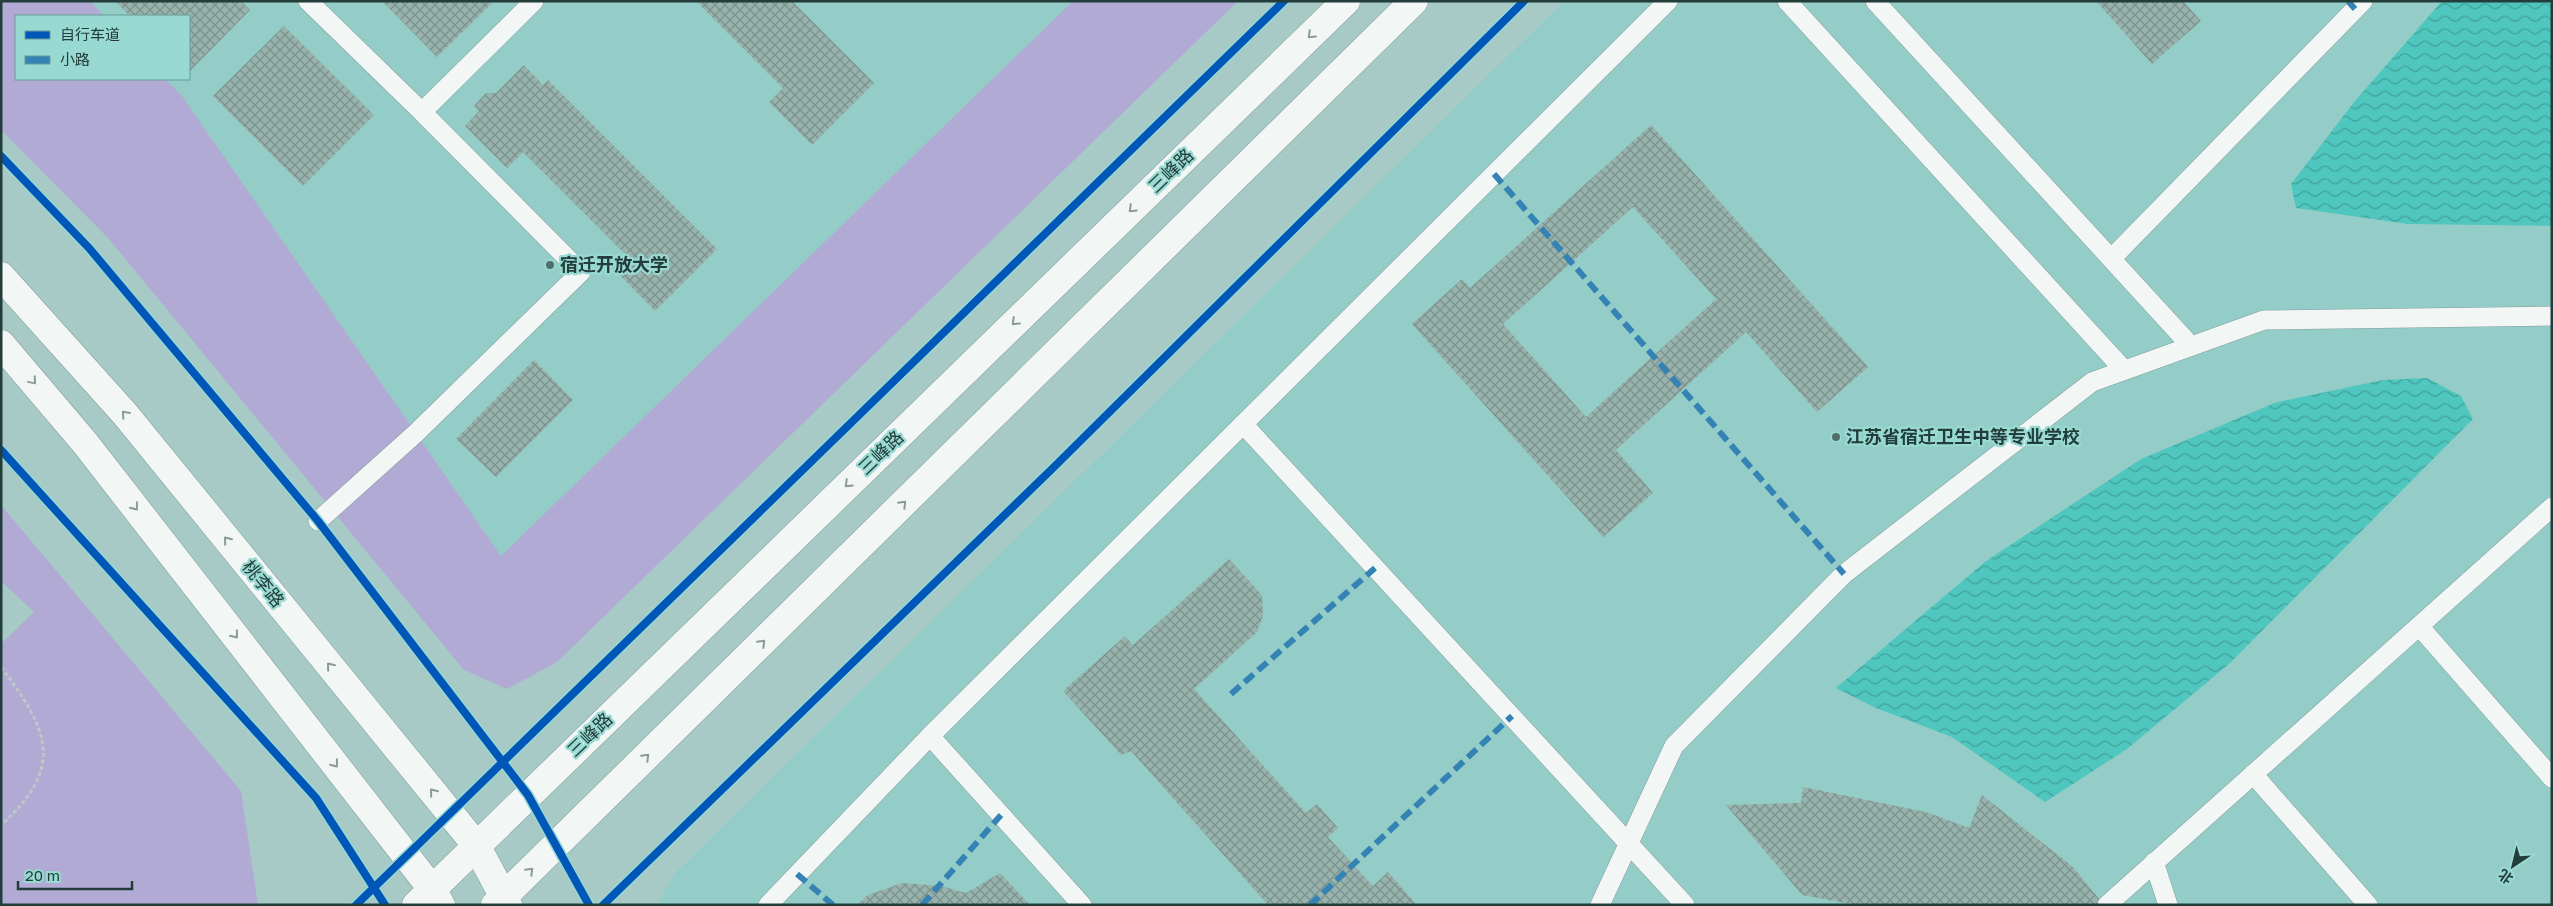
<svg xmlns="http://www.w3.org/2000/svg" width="2553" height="906" font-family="'Golos Text','Noto Sans SC',sans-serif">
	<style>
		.built { fill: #94cdc7 }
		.green { fill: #b0aad4 }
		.water { fill: url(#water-waves) }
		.building { fill: url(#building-cross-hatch); fill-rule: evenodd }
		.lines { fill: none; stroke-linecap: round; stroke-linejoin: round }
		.service-casing { stroke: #829d9b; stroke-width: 20 }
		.secondary-casing { stroke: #829d9b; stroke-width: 29 }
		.path { stroke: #bec8c7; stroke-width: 3; stroke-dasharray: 4 2.5; stroke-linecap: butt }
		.service { stroke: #f2f7f6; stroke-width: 19 }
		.secondary { stroke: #f2f7f6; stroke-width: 28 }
		.quiet { stroke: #3583b4; stroke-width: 6; stroke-dasharray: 12 6; stroke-linecap: butt }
		.cycleway-casing { stroke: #98d9d2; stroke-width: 11 }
		.cycleway { stroke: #0057b8; stroke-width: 8 }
		.oneway { stroke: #8a9a98 }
		.poi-dot { fill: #516e6b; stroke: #98d9d2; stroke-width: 2 }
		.labels { text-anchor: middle; stroke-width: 4.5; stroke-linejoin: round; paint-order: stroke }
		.street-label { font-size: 18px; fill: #223d3a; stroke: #98d9d2 }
		.poi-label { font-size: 18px; font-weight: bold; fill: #223d3a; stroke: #98d9d2; text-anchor: start }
	</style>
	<defs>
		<pattern id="water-waves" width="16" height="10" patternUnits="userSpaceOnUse" patternTransform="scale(1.25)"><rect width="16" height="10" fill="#4fc6be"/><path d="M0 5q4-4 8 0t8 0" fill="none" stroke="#41a29b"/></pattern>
		<pattern id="building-cross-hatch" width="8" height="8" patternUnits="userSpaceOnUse" patternTransform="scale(1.25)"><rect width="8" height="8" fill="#98b2ac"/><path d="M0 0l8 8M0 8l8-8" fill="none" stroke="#7c928d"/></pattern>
	</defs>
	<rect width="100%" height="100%" fill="#a7cac6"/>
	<path class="built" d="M90,1H1073L501,556L182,96L165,79H189V16H104Z
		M1564,1H2552V905H660V899L675,873Z"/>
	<path class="green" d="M1,1H90L104,16H16V79H165L182,96L501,556L1073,1H1238L557,662L507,689L464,670L109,239L1,130Z
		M1,505L241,791L258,905H1V644L34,612L1,581Z"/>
	<path class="water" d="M2442,1H2552V226L2408,224L2296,208L2291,184L2355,101Z
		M2427,378L2461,396L2473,419L2229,664L2127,749L2045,802L1952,737L1876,708L1836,688L1986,561L2141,459L2277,402L2383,380Z"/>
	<path class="building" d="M115,1H241L250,10L189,72V16H130Z
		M382,1H494L437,57Z
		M696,1H792L874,83L812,145L769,102L783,88Z
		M2096,1H2183L2201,21L2152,64Z
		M284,26L374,115L303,186L213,96Z
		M524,65L543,85L548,80L717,249L655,311L612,267L625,254L523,152L507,168L465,126L479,111L474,106L486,93H496Z
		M1651,125L1868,367L1817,412L1746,332L1616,450L1653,493L1603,537L1412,324L1462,279L1470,288ZM1633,207L1716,299L1586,417L1503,324Z
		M534,360L573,400L496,477L456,439Z
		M1229,559L1262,595L1263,616L1257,632L1194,689L1306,813L1317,804L1338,828L1328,837L1373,886L1388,872L1417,905H1268L1131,751L1121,755L1063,691L1125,636L1133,645Z
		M1803,787L1926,812L1969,828L1982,795L2073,867L2104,905H1856L1802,895L1726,805L1801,803Z
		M1000,873L1030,905H857L868,895L902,883L941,886L966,893Z"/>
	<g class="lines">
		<defs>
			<path id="service" d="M308,1L422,112L534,1
				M1787,1L2124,370
				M1875,1L2191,346
				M2111,259L2363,1
				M1243,424L1685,905
				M318,521L416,433L581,272L422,112
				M2419,626L2552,778
				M2253,774L2368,905
				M2154,862L2168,905
				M768,905L930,736
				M1082,905L930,736L1668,1
				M1600,905L1674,746L1844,574L2092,382L2264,320L2552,316
				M2107,905L2552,507"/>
			<path id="secondary" d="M1,276L125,414L476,845L508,905
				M1,344L85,443L432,889L441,905
				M416,905L1346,1
				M495,905L1414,1"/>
		</defs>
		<use href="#service" class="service-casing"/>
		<use href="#secondary" class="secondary-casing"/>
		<path class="path" d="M1,667C48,729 66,767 1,825"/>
		<use href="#service" class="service"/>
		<use href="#secondary" class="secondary"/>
		<path class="quiet" d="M2348,1L2355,9
			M1494,174L1844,574
			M1231,694L1375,568
			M797,874L833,905
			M922,905L1001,815
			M1310,905L1512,716"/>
		<defs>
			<path id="cycleway" d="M1,156L89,248L318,521L528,795L589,905
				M1,450L316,798L385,905
				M356,905L1284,1
				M603,905L1055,466L1524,1"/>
		</defs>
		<use href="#cycleway" class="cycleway-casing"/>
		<use href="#cycleway" class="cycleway"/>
	</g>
	<defs><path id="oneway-chevron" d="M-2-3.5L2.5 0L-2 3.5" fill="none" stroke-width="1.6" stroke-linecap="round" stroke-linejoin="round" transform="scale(1.25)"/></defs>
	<g class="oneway">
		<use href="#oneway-chevron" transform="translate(1311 35) rotate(136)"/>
		<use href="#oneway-chevron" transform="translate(1132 209) rotate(136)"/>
		<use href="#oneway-chevron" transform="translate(1015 322) rotate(136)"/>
		<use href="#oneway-chevron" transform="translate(33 381) rotate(50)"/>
		<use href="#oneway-chevron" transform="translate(125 414) rotate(-131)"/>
		<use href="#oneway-chevron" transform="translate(848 484) rotate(136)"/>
		<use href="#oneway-chevron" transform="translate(903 504) rotate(-45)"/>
		<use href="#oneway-chevron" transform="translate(135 507) rotate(52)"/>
		<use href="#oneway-chevron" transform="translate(227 540) rotate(-129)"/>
		<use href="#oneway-chevron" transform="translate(235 635) rotate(52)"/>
		<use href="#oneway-chevron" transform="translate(762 643) rotate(-45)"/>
		<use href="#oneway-chevron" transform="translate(330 666) rotate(-129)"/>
		<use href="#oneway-chevron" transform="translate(646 757) rotate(-45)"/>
		<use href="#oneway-chevron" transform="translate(335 764) rotate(52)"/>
		<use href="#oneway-chevron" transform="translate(433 792) rotate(-129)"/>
		<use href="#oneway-chevron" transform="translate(530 871) rotate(-45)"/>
	</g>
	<g class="poi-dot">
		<circle cx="550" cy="265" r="5"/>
		<circle cx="1836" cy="437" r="5"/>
	</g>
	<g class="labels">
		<g class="street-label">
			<text transform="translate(1171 171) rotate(-44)" y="6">三峰路</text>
			<text transform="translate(881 453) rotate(-44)" y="6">三峰路</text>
			<text transform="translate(263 584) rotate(51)" y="6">桃李路</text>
			<text transform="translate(590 735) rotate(-44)" y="6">三峰路</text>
		</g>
		<g class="poi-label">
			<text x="560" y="271">宿迁开放大学</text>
			<text x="1846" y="443">江苏省宿迁卫生中等专业学校</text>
		</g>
	</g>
	<rect width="2553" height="906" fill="none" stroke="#223d3a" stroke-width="5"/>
	<rect x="15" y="15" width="175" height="65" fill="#98d9d2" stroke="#699b95"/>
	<rect x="25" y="31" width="25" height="8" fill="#0057b8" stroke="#699b95"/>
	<text x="60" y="40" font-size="15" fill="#223d3a">自行车道</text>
	<rect x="25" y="56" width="25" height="8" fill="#3583b4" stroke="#699b95"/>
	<text x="60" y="65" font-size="15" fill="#223d3a">小路</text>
	<g transform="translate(2513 866) rotate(215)" stroke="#98d9d2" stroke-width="4" paint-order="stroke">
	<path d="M0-4L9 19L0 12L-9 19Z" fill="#223d3a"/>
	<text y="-8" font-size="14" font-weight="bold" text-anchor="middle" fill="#223d3a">北</text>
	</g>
	<path d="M18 881v8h114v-8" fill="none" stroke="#223d3a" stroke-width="2.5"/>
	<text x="25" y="881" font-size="15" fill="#223d3a" stroke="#98d9d2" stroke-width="4" paint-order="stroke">20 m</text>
</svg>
